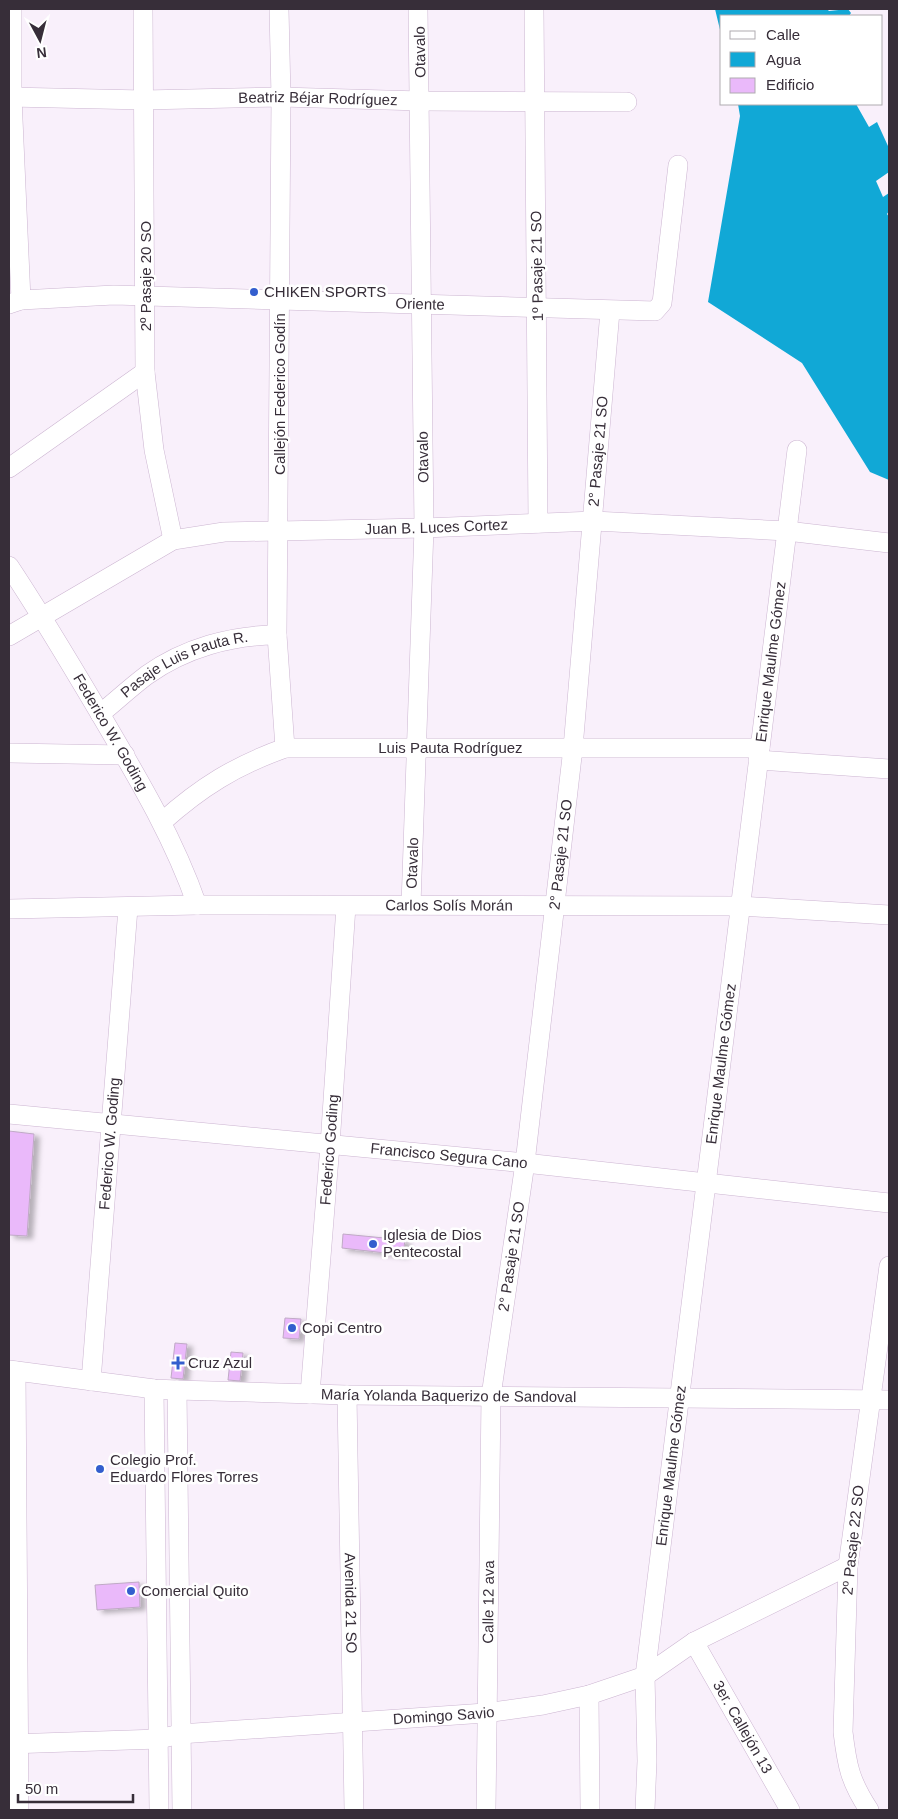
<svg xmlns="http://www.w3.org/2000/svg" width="898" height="1819" font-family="Helvetica,sans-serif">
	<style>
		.water { fill: #11a8d6 }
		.building { fill: #eab9fa; stroke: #bfa9c5; filter: url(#shadow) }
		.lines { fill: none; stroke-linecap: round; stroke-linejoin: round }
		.minor-casing { stroke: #ccb5d1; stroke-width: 20 }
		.minor { stroke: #fff; stroke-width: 19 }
		.poi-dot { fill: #335ece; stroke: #fff; stroke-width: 2 }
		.labels { text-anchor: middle; stroke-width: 5; stroke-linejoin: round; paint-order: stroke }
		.street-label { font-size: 15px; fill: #372e39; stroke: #fff }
		.poi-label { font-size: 15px; fill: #372e39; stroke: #fff; text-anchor: start }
	</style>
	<defs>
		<filter id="shadow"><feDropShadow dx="5.5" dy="3" stdDeviation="2.5" flood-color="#0004"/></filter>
	</defs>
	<rect width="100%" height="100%" fill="#f9f0fb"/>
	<path class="water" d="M715,9H827L829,11L848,9L851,13L849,16H722V38Z
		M738,104H856L869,127L877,122L888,146L889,172L876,181L883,197L889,193V211L887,214L889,217V480L870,472L802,363L708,302L740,116Z"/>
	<path class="building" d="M9,1131L34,1134L27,1236L9,1235Z
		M343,1234L405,1240L403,1255L342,1248Z
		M285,1318L301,1319L299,1339L283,1338Z
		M175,1343L187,1344L183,1379L171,1378Z
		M231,1352L243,1353L240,1381L228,1380Z
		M139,1582L140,1607L97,1610L95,1585Z"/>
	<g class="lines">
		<defs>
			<g id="minor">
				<path d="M12,9V97L21,300"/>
				<path d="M143,9L145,372L154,450L173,540"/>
				<path d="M279,9L281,97L277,635L285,748"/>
				<path d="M534,9L538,523"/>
				<path id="s1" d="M9,97L144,100L281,97L421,101L627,102"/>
				<path id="s2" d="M9,304L21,300L114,295L655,311L662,303L678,165"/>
				<path d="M9,468L145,372"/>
				<path id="s3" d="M9,566C41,614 70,663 99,712C136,775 173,836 197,905"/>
				<path id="s4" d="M9,636L173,540L224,532L424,528L594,521L787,531L889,543"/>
				<path id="s5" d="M100,714C116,701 131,687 147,675C185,648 232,635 277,635"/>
				<path d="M9,753L125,755"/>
				<path d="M758,760L889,769"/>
				<path id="s6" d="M162,822C201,787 235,766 285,748H760"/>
				<path id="s7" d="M411,905L424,528L418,9"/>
				<path id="s8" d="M9,909L197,905L740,906L889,915"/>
				<path id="s9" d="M9,1114L525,1163L889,1203"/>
				<path id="s10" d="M9,1370L154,1389L177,1390L347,1395L889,1400"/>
				<path d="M16,1371L19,1810"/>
				<path id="s11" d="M91,1381L128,908"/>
				<path d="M154,1389L159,1810"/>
				<path d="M177,1390L182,1810"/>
				<path id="s12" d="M310,1394L330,1145L346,906"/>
				<path id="s13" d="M347,1395L354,1810"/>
				<path id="s14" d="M694,1642L790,1810"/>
				<path d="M589,1695L590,1810"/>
				<path id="s15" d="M9,1744L159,1739L180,1734L485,1713L543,1705L589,1695L645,1676L694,1642L848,1566"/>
				<path id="s16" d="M486,1810L491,1396L525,1163L573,748L610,311"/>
				<path id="s17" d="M645,1810L647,1761L645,1676L797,450"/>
				<path d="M869,1810C850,1781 847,1766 843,1732L848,1566L889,1266"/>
			</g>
		</defs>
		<use href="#minor" class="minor-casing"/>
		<use href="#minor" class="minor"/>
	</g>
	<g class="poi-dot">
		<circle cx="254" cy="292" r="5"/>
		<circle cx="373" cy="1244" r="5"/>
		<circle cx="292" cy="1328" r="5"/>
		<path d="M175.5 1355.5h5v5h5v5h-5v5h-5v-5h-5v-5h5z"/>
		<circle cx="100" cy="1469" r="5"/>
		<circle cx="131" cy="1591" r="5"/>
	</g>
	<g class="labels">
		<g class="street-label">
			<text transform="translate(420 52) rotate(-91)" y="5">Otavalo</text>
			<text dy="5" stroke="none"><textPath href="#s1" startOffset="309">Beatriz Béjar Rodríguez</textPath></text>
			<text transform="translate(537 266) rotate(-91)" y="5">1º Pasaje 21 SO</text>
			<text transform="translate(146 276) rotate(-90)" y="5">2º Pasaje 20 SO</text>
			<text dy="5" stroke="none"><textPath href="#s2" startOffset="412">Oriente</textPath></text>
			<text transform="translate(280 394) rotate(-90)" y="5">Callejón Federico Godín</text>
			<text dy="5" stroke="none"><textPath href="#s16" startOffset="1365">2° Pasaje 21 SO</textPath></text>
			<text transform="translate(423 457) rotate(-91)" y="5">Otavalo</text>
			<text dy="5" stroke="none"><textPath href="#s4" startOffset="454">Juan B. Luces Cortez</textPath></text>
			<text dy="5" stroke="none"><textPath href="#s17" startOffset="1156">Enrique Maulme Gómez</textPath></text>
			<text dy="5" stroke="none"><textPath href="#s5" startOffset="100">Pasaje Luis Pauta R.</textPath></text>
			<text dy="5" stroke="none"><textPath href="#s3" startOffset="195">Federico W. Goding</textPath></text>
			<text dy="5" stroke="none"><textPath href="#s6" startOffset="310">Luis Pauta Rodríguez</textPath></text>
			<text dy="5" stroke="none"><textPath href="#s16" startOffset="960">2° Pasaje 21 SO</textPath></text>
			<text dy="5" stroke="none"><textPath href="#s7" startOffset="42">Otavalo</textPath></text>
			<text dy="5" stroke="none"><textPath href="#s8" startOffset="440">Carlos Solís Morán</textPath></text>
			<text dy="5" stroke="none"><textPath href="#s17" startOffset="751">Enrique Maulme Gómez</textPath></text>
			<text dy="5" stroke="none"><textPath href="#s11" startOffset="238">Federico W. Goding</textPath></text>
			<text dy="5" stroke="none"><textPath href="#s12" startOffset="245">Federico Goding</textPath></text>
			<text dy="5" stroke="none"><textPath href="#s9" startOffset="442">Francisco Segura Cano</textPath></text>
			<text dy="5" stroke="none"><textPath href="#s16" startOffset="555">2° Pasaje 21 SO</textPath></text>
			<text dy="5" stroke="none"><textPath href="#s10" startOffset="441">María Yolanda Baquerizo de Sandoval</textPath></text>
			<text dy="5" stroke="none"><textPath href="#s17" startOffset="346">Enrique Maulme Gómez</textPath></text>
			<text transform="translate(853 1540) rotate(-84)" y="5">2º Pasaje 22 SO</text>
			<text dy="5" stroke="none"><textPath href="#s13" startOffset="208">Avenida 21 SO</textPath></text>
			<text dy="5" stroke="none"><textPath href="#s16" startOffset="208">Calle 12 ava</textPath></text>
			<text dy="5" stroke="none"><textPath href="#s15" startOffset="436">Domingo Savio</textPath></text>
			<text dy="5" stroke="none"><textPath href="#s14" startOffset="98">3er. Callejón 13</textPath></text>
		</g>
		<g class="poi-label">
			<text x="264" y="297">CHIKEN SPORTS</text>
			<text x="383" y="1240">Iglesia de Dios<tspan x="383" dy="17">Pentecostal</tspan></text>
			<text x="302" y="1333">Copi Centro</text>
			<text x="188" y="1368">Cruz Azul</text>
			<text x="110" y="1465">Colegio Prof.<tspan x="110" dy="17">Eduardo Flores Torres</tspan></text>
			<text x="141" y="1596">Comercial Quito</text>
		</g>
	</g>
	<rect width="898" height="1819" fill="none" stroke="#372e39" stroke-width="20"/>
	<rect x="720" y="15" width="162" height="90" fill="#ffffff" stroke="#afabb0"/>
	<rect x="730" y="31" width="25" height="8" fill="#ffffff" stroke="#afabb0"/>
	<text x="766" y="40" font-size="15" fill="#372e39">Calle</text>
	<rect x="730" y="52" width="25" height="15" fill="#11a8d6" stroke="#afabb0"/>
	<text x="766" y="65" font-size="15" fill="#372e39">Agua</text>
	<rect x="730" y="78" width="25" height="15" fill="#eab9fa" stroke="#afabb0"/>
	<text x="766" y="90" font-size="15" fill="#372e39">Edificio</text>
	<g transform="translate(40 40) rotate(173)" stroke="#ffffff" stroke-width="4" paint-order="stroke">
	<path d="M0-4L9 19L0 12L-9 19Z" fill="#372e39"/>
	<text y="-8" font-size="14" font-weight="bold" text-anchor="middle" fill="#372e39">N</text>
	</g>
	<path d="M18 1794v8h115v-8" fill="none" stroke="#372e39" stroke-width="2.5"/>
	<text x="25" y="1794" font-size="15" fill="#372e39" stroke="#ffffff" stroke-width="4" paint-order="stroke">50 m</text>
</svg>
